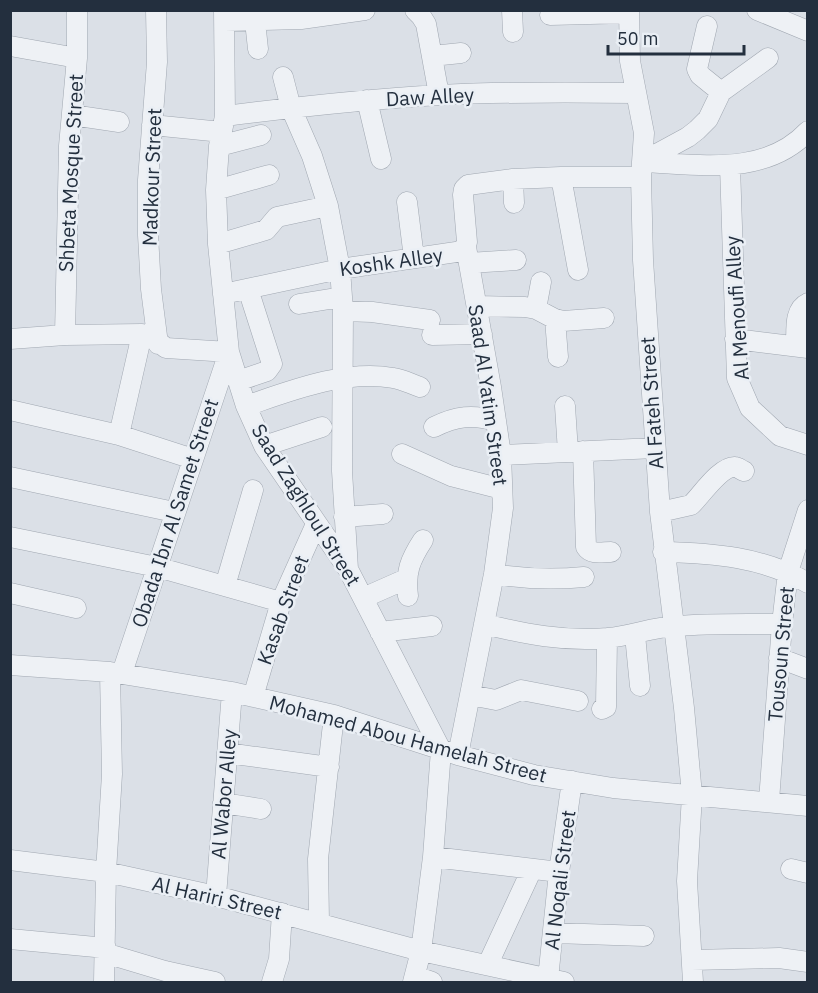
<svg xmlns="http://www.w3.org/2000/svg" width="818" height="993" font-family="'IBM Plex Sans',sans-serif">
	<style>
		.lines { fill: none; stroke-linecap: round; stroke-linejoin: round }
		.street-casing { stroke: #a0a7b1; stroke-width: 21 }
		.street { stroke: #eef1f5; stroke-width: 20 }
		.labels { text-anchor: middle; stroke-width: 5; stroke-linejoin: round; paint-order: stroke }
		.street-label { font-size: 20px; fill: #232f3e; stroke: #eaeff5 }
	</style>
	<rect width="100%" height="100%" fill="#dbe0e7"/>
	<g class="lines">
		<defs>
			<path id="street" d="M156,10L157,62L148,180V235L151,289L158,344
				M224,10L225,116L219,146L216,190L218,244L229,352L246,406L264,446L348,569L441,750L433,857L421,951L413,982
				M415,10L421,16L426,24L439,95
				M512,10L513,32
				M629,10L630,61L644,133L641,177L643,260L660,512L684,708L692,795L687,881L693,982
				M757,10L808,31
				M550,15L629,13
				M225,21L301,19L365,10
				M255,21L258,49
				M707,26L697,69L700,75L721,92
				M10,46L77,58
				M432,56L461,53
				M283,77L291,108L312,156L328,206L340,269L343,311L342,471L348,569
				M367,100L381,159
				M72,115L119,122
				M225,116C296,107 367,99 439,95C504,92 570,92 635,93
				M152,125L222,132
				M219,146L261,135
				M642,162C699,164 765,177 808,131
				M642,162L688,137L697,130L708,119L721,92L768,58
				M730,166L737,378L750,408L780,436L808,445
				M561,177L578,270
				M513,179L514,203
				M216,190L269,175
				M407,202L414,258
				M218,244L266,230L277,217L328,206
				M469,263L516,260
				M223,294L340,269L463,251L467,242L463,195L464,189L468,185L513,179L561,177H641
				M299,304L342,297
				M477,306L525,307L536,309L555,319L563,321L604,318
				M536,309L541,282
				M343,311L372,312L430,320
				M555,319L558,357
				M65,335L69,146L77,58V10
				M432,335L482,334
				M10,339L65,335L142,334L151,336L166,348L229,352L122,673
				M735,339L808,348
				M796,346C797,332 793,310 808,303
				M238,381L267,371L272,364L248,289
				M246,406C290,391 346,369 393,378C402,379 411,384 420,387
				M565,406L568,452
				M10,410L119,435L193,459
				M434,427C456,416 473,414 496,421
				M119,435L142,334
				M264,446L322,427
				M583,451L586,547C591,555 602,552 611,552
				M402,454L451,476L502,489
				M501,455L655,448
				M10,477L174,512
				M660,512L691,505C700,497 720,466 735,467C738,467 741,470 744,471
				M344,517L383,514
				M10,537L157,567L281,602
				M663,552C714,553 763,557 808,583
				M494,574C525,579 553,580 584,577
				M225,586L253,490
				M10,593L76,608
				M408,596C405,572 410,560 423,540
				M363,598L406,579
				M484,624C525,634 565,642 608,638C631,636 653,627 676,626C711,623 747,624 782,624
				M380,632L432,626
				M635,635L640,686
				M779,658L808,669
				M10,665L110,672L232,692L334,715L458,755L534,775L613,788L808,806
				M470,695L496,700L521,690L578,701
				M253,697L281,602L316,524
				M602,709L606,707L607,638
				M227,753L329,767
				M458,755L494,574L503,508L501,455L491,387L466,247
				M769,801L782,624L788,572L808,510
				M223,803L261,809
				M433,857L559,872
				M10,860L106,872L216,896L421,951L564,982
				M791,869L808,873
				M216,896L232,692
				M319,922L318,859L334,715
				M554,933L644,936
				M10,939L106,948
				M105,953L165,971L215,982
				M692,960L779,958L808,962
				M488,964L532,869
				M415,976L432,982
				M548,979L559,872L572,781
				M104,982L106,872L112,774L110,672
				M272,982L279,959L282,913"/>
		</defs>
		<use href="#street" class="street-casing"/>
		<use href="#street" class="street"/>
	</g>
	<g class="labels">
		<g class="street-label">
			<text transform="translate(430 97) rotate(-3)" y="7">Daw Alley</text>
			<text transform="translate(71 173) rotate(-87)" y="7">Shbeta Mosque Street</text>
			<text transform="translate(152 177) rotate(-88)" y="7">Madkour Street</text>
			<text transform="translate(391 262) rotate(-8)" y="7">Koshk Alley</text>
			<text transform="translate(737 308) rotate(-94)" y="7">Al Menoufi Alley</text>
			<text transform="translate(488 395) rotate(82)" y="7">Saad Al Yatim Street</text>
			<text transform="translate(652 403) rotate(-94)" y="7">Al Fateh Street</text>
			<text transform="translate(306 505) rotate(58)" y="7">Saad Zaghloul Street</text>
			<text transform="translate(175 513) rotate(-72)" y="7">Obada Ibn Al Samet Street</text>
			<text transform="translate(283 610) rotate(-70)" y="7">Kasab Street</text>
			<text transform="translate(781 654) rotate(-85)" y="7">Tousoun Street</text>
			<text transform="translate(408 739) rotate(15)" y="7">Mohamed Abou Hamelah Street</text>
			<text transform="translate(224 794) rotate(-85)" y="7">Al Wabor Alley</text>
			<text transform="translate(560 880) rotate(-83)" y="7">Al Noqali Street</text>
			<text transform="translate(217 898) rotate(13)" y="7">Al Hariri Street</text>
		</g>
	</g>
	<rect width="818" height="993" fill="none" stroke="#232f3e" stroke-width="24"/>
	<path d="M608 45v9h136v-9" fill="none" stroke="#232f3e" stroke-width="3"/>
	<text x="617" y="45" font-size="18" fill="#232f3e" stroke="#eaeff5" stroke-width="4.5" paint-order="stroke">50 m</text>
</svg>
